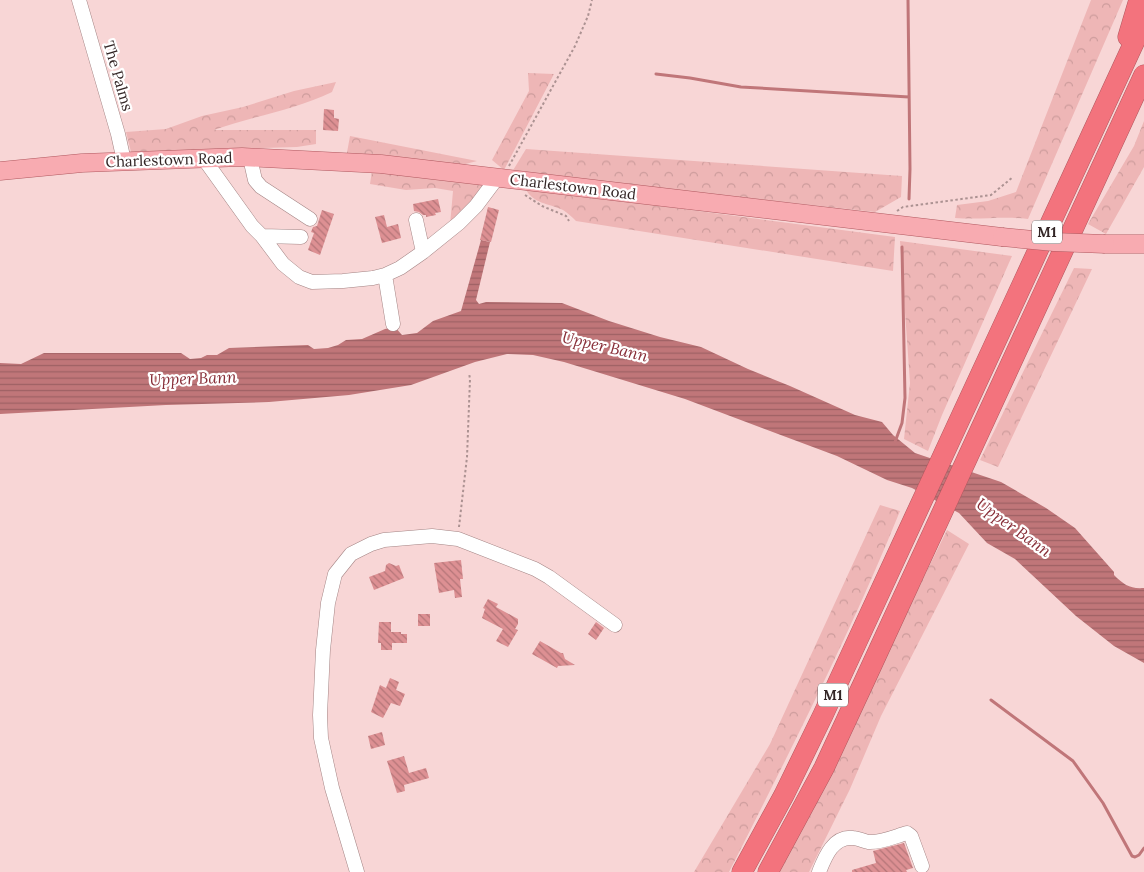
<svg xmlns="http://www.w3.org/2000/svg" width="1144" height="872" font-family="Lora,serif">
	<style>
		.forest { fill: url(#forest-crowns) }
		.water { fill: url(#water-rules) }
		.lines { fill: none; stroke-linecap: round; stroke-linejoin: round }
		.stream { stroke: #c07679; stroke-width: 3 }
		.building { fill: url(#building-back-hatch) }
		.minor-casing { stroke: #a38484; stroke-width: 15 }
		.major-casing { stroke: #b0585f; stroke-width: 19 }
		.highway-casing { stroke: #b0585f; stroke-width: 21 }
		.path { stroke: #ac9292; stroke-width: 2; stroke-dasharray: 2.5 2.5; stroke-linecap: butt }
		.minor { stroke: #fff; stroke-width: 14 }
		.major { stroke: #f8abb1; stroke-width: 18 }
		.highway { stroke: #f3737d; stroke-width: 20 }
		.major-bridge-casing { stroke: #b0585f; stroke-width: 19; stroke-linecap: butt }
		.major-bridge { stroke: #f8abb1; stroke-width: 18 }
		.labels { text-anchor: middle; stroke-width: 4.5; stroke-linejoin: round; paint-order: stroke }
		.shield { fill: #fff; stroke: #706767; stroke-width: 1 }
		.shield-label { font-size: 14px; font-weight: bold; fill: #332626 }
		.street-label { font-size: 15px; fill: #332626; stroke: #fff }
		.water-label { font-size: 16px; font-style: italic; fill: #882e38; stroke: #fff }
	</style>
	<defs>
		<pattern id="forest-crowns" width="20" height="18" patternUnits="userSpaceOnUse" patternTransform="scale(1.25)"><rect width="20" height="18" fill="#eeb6b6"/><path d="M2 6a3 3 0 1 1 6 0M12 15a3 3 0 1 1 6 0" fill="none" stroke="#cd9c9c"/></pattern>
		<pattern id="water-rules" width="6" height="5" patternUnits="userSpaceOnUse" patternTransform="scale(1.25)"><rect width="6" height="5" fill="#c07679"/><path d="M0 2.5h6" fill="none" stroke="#9d6163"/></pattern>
		<pattern id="building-back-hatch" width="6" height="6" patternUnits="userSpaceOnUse" patternTransform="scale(1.25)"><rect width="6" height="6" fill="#dd9093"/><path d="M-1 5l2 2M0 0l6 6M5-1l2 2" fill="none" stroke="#b47578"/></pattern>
	</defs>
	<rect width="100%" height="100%" fill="#f8d6d6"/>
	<path class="forest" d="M1091,0H1123L1028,219C1003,216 980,220 955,218L957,205L988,201L1016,192Z
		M528,73L554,74L504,170L492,160L529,91Z
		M336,82L332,92C295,110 253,116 214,130H316V144L297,147L131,152L126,132L166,129L202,116L243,107L294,91Z
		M1144,121V167L1106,234L1088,224L1134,146Z
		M350,136L477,161L454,167L346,158Z
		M526,149L902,176L901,197L875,212L512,172Z
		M372,171L448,181L482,184L483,188L450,225L453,191L435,188L406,190L370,184Z
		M525,188L895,237L893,271L576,221C572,217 568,213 563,210C548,203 533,204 525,188Z
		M900,241L1012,256L942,415L928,451L904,439L910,383Z
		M1074,268L1092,269L998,467L980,460Z
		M880,505L900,511C850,635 789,753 729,872H694L770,744Z
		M947,530L969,544L881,716L850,789L809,872H776L805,819Z"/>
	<path class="water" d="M481,240L490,242L476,300L479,304L486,302L562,303L609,321L660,337L701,347L748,369L790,386L855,415L882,422L893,435L915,453L1001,482L1046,508L1075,528L1114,572V575C1124,585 1130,589 1144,588V663L1114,646L1076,616L1015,559L987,543L959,513L912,488L887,480L837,456L685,399L564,362L533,355L507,354L475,362L411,385L349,395L269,402L166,405L0,414V363L21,364L44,353H181L190,359L201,358L207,355H217L229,348L308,345L314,349L328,348L338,345L346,340L362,339L385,329L395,327L402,335L417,333L433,321L461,311Z"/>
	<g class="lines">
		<path class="stream" d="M908,0L910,169L909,199
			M656,74L690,78L741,87L909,97
			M895,442L902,423L905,398L902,247
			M991,700L1073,761L1103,803L1132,856L1135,857L1139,855L1144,848"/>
	</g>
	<path class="building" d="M324,109L334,110V118L339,119L338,131L323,130Z
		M438,199L441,212L435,213L436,215L426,217V215H423L419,212L414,211L413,204Z
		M488,207L499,210L491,242L480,240Z
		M322,210L334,214L320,255L308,250L314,233L311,232L313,227L317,226Z
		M384,215L387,227L398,224L401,238L382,243L375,217Z
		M461,560L463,579H460L462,597L455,598L454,590L439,593L434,563Z
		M389,563L396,566L399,565L404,578L374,590L369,577L385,571L386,565Z
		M488,599L498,604L496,607L518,619V624L515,629L518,630L508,647L496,641L503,629L482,618L485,609L483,608Z
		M418,614H430V626H418Z
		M379,622H391V632H401V634H407V643H392V650H381V643H378Z
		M596,622L604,628L596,640L588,634Z
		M540,641L561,653H563L565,659L575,665L558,666L557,668L532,654Z
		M390,678L399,682L396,690L405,694L400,706L391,703L383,718L371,712L380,685L386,688Z
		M382,732L385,745L371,749L368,736Z
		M404,756L409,773L426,768L429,778L404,785L405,791L397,793L387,761Z
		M904,843L913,868L906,870L907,872H852V870L876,863L873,851Z"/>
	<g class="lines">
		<defs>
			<path id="minor" d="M79,0L118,134L124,161
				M250,158L255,180L261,187L310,219
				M204,159L252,226L262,236L283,264L299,277L312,282L343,281L373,278L385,275L400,268L423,252L459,223L476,206L497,178
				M416,220L423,252
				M262,236L301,237
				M385,275L393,324
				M357,872L332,788L321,738L320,715L323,650L328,603L335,574L351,554L371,544L384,540L432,536L458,539L535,569L549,577L615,625
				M819,872C825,857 833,836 853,838C858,838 863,841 868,842C881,843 896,836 907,833L911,836L922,866"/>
			<path id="major" d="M0,171L82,163L242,157L381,164L1002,237
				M1105,244H1144"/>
			<path id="highway" d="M1128,37L1139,0
				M742,872L784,795L823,715L1144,21
				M768,872L824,768L864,682L1144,75"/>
		</defs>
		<use href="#minor" class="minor-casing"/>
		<use href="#major" class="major-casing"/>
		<use href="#highway" class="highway-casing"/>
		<path class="path" d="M509,166L575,46L588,16L592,0
			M525,195L542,206L566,216L569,221
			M897,211L903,207L991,195L1013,177
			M459,527L467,457L470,379L469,373"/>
		<use href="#minor" class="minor"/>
		<use href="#major" class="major"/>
		<use href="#highway" class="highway"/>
		<defs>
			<path id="major-bridge" d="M1002,237L1054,242L1105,244"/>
		</defs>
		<use href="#major-bridge" class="major-bridge-casing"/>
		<use href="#major-bridge" class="major-bridge"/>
	</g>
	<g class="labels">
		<g class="shield">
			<rect x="1032" y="220.5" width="30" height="23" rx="4"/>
			<rect x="818" y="683.5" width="30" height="23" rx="4"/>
		</g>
		<g class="shield-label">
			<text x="1047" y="237">M1</text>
			<text x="833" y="700">M1</text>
		</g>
		<g class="street-label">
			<text transform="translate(118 76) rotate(74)" y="5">The Palms</text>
			<text transform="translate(169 160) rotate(-2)" y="5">Charlestown Road</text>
			<text transform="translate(573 187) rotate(7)" y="5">Charlestown Road</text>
		</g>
		<g class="water-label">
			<text transform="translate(605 346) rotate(13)" y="6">Upper Bann</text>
			<text transform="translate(193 378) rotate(-2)" y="6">Upper Bann</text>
			<text transform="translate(1014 527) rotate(36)" y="6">Upper Bann</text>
		</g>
	</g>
</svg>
